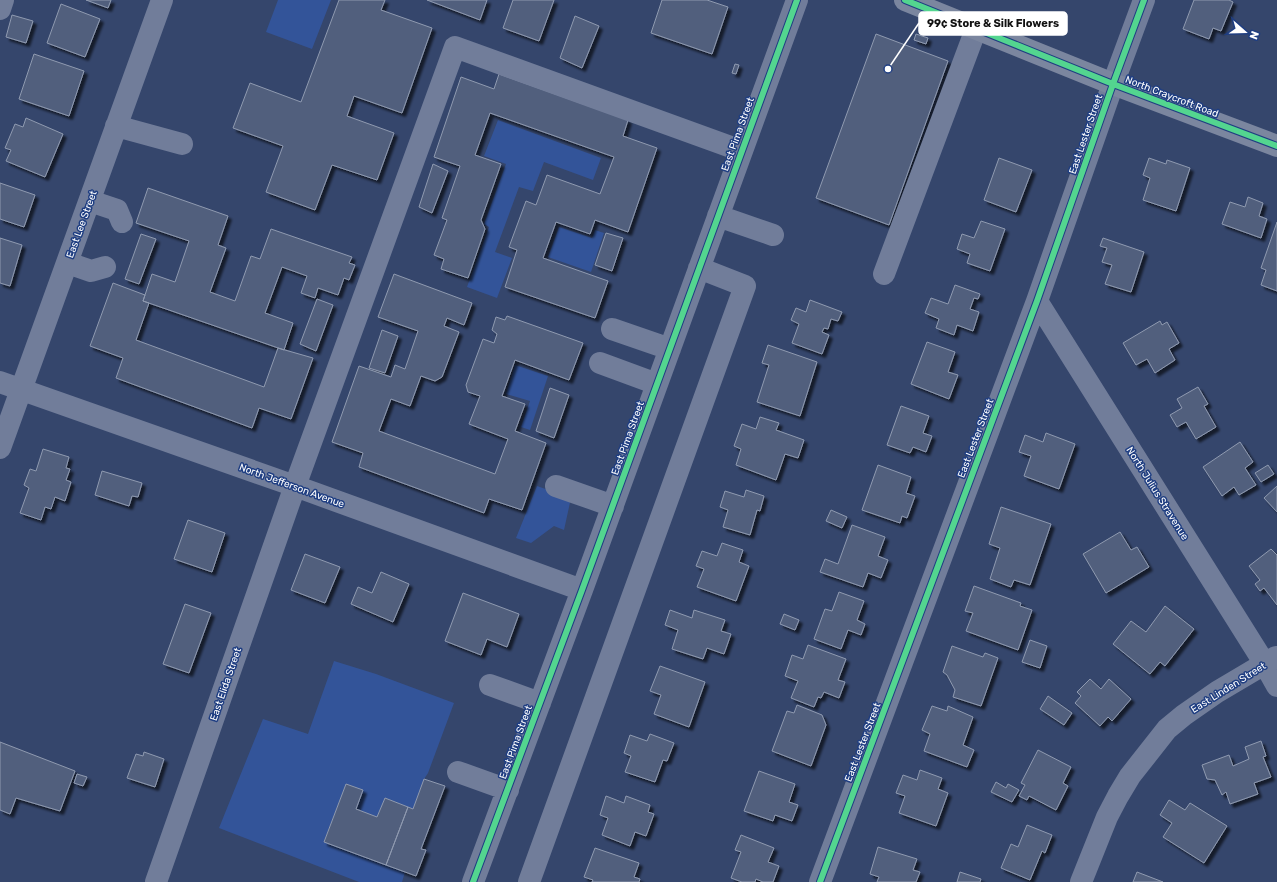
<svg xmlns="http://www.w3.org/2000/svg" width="1277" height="882" font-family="Rubik,sans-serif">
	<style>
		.green { fill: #335499 }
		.building { fill: #515f7d; stroke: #8f9ab0; filter: url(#shadow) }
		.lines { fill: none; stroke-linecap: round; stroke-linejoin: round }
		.minor { stroke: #717d9a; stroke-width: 22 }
		.major { stroke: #7b869f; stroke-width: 22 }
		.cycleway-casing { stroke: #1f3e82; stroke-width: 8 }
		.cycleway { stroke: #53d58f; stroke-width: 6 }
		.labels { text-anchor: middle; stroke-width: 3; stroke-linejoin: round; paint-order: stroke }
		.street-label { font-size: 10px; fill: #fff; stroke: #1f3e82 }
		.leader { fill: none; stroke: #fff; stroke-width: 1.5 }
		.callout-dot { fill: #fff; stroke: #1f3e82; stroke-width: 1.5 }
		.callout { fill: #fff; stroke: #fff; stroke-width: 1.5 }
		.callout-label { font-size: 11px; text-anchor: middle; font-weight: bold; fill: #111 }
	</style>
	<defs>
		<filter id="shadow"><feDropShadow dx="3.5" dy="3.5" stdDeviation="1" flood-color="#0009"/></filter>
	</defs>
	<rect width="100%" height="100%" fill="#35466c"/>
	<path class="green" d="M278,0H331L312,49L266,32Z
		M498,120L601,158L593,180L544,162L533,191L519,187L495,252L512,258L497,298L467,287L489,227L484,224L506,164L484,156Z
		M559,227L592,238L595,230L604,233L591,272L548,257Z
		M515,365L548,376L530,430L521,427L530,401L506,394Z
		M537,486L571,498L564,530L554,526L531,543L516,538Z
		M334,661L376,674L454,703L428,773L424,779L413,809L385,798L377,817L356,809L363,790L346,784L324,841L405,872L402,882H359L219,828L263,719L308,734Z"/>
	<path class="building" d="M86,0H111L108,8Z
		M339,0H385L381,10L432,28L402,113L354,96L347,116L394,133L377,180L332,165L315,210L266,192L283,146L233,128L250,83L301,102Z
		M427,0H487L480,20Z
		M513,0H554L539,41L503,28Z
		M662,0H707L728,7L712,54L651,33Z
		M1194,0H1229L1233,2L1221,31L1213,28L1209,39L1183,29Z
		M61,4L100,19L85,57L47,43Z
		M12,15L33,21L26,43L6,37Z
		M575,16L599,26L582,68L560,58Z
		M876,34L948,61L889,225L816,198Z
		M916,34L928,38L926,44L914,40Z
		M34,54L84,71L69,116L19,99Z
		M735,64L739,65L736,74L732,73Z
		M499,74L628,120L623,136L657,148L628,232L595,220L590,234L556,222L543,258L608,281L595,318L505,287L517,250L509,247L526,201L536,205L547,175L600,194L614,157L490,113L475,155L501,164L481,220L485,229L468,278L441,269L444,259L434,255L447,220L442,218L460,166L434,157L461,77L494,89Z
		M26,118L63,134L45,177L6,161L11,150L5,148L15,124L23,127Z
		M999,158L1032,170L1016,212L984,200Z
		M1149,158L1166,164L1167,160L1190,168L1176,211L1143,200L1150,178L1143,175Z
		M433,164L448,171L432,213L419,207Z
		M0,183L35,195L24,227L0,219Z
		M148,188L228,216L218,245L226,248L210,292L235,301L251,256L260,259L271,229L352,257L349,263L355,265L349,280L344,278L338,295L318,288L315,298L301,293L307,276L282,267L265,313L293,323L284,350L143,301L152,274L175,282L189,241L136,223Z
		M1248,197L1263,203L1259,216L1267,219L1261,238L1222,224L1230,202L1245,207Z
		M981,221L1005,229L990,271L967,263L970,254L957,249L962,234L974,238Z
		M1277,222V291L1261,285L1266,270L1261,268Z
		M606,233L623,238L612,271L595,265Z
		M141,234L156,239L139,284L125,279Z
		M0,238L22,245L10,286L0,283Z
		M1103,238L1144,252L1131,292L1105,284L1112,265L1102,262L1107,248L1100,246Z
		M394,274L472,303L464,325L447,318L444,326L459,332L442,377L435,381L421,376L410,406L391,399L379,431L495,474L508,439L469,424L480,396L468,392L466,385L483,339L494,343L497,334L492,330L496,317L505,320L507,316L583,343L569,380L515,360L502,396L525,404L515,431L546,443L522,510L489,499L484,513L359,467L363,453L332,442L359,366L391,377L395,365L405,369L418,331L378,317Z
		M113,283L145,295L143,301L149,303L136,340L264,387L278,348L313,358L291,419L259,408L252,428L116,378L123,358L90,346Z
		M955,285L980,294L978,299L974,298L970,309L979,312L973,331L957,325L954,335L936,328L939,319L925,313L931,298L948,304Z
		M317,299L333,305L316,351L300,344Z
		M810,300L842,312L838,321L831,319L828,329L824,328L822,332L829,335L822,354L792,343L799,324L791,320L796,308L806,312Z
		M1160,321L1162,325L1167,322L1179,343L1169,349L1175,360L1155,373L1147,359L1136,365L1123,343Z
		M382,330L398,336L385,373L369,368Z
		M927,342L955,352L948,372L958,375L949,399L911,384Z
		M768,345L817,362L800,416L757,402L769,365L762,363Z
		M1198,387L1208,404L1204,406L1216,427L1196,439L1186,422L1177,427L1170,415L1182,408L1177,399Z
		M550,388L569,395L554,438L536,431Z
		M901,406L929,416L923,433L932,436L926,452L913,447L910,453L887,445Z
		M760,417L779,423L776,430L804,440L798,458L785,454L776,480L736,465L741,449L734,446L742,424L756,429Z
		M1046,433L1075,444L1059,489L1024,476L1031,456L1019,452L1025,435L1043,442Z
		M1240,442L1253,462L1245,468L1256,485L1239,495L1234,487L1222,496L1203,467Z
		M43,449L69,457L66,468L70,469L66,480L71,482L65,501L55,497L51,509L45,507L41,520L20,513L29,488L24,485L30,469L36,471Z
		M878,465L911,477L906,493L915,496L907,518L902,516L900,523L862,510Z
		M1268,465L1274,474L1261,482L1255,473Z
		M102,471L142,483L138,497L132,496L129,506L95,495Z
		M1277,486V512L1264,498Z
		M746,490L764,496L760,511L757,510L750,535L723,527L728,510L720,507L725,491L744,497Z
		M1001,507L1051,524L1030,585L1014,580L1011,587L990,579L1000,548L989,544Z
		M831,510L847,517L842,528L826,521Z
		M188,520L225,533L212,572L174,559Z
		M852,525L885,537L878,556L888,560L881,578L868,573L863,587L820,572L825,559L838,564Z
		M1120,532L1131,550L1137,547L1149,567L1106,593L1083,554Z
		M722,543L743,550L739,562L749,566L736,601L697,587L704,569L696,566L702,551L717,556Z
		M1271,549L1277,555V605L1264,588L1260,591L1255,584L1260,580L1249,566Z
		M305,554L340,567L325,603L291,590Z
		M381,572L409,584L393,622L351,604L358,587L372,593Z
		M974,586L1021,603L1020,606L1032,610L1018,650L966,631L973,613L965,611Z
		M839,592L864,601L857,620L865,624L861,635L848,630L841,649L814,639L825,609L832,611Z
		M463,593L519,614L507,647L487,639L481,655L445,641Z
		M185,604L211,613L189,673L163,664Z
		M1165,606L1194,629L1165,666L1160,662L1150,674L1113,644L1131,621L1146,632Z
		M670,610L692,618L694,610L725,620L721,631L731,634L724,654L707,648L703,659L672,649L678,630L665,625Z
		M784,614L799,620L795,630L780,624Z
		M1030,640L1047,646L1040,668L1022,662Z
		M808,645L846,659L838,680L845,682L839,698L824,692L821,698L818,697L814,707L791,698L798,681L785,676L792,655L803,659Z
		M952,646L983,657L985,653L998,658L981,706L953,697L955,690L947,675L943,672Z
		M660,666L705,682L689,727L654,714L661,695L650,691Z
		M1090,679L1101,689L1109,679L1131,699L1112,721L1108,717L1100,726L1075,703L1081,696L1077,692Z
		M1048,696L1072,713L1064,725L1040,709Z
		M797,705L822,715L826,725L811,766L772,751L787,711L794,713Z
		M932,706L947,711L948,706L973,717L963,745L974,750L967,767L924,751L930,734L922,730Z
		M650,734L674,743L667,761L663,760L655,782L625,772L631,756L624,753L630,735L647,741Z
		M1261,741L1266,756L1263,757L1271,777L1254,783L1258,794L1230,804L1226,792L1222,795L1215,780L1207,779L1202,765L1229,755L1233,766L1249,759L1245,747Z
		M0,742L75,771L60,811L16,798L10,814L0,810Z
		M1038,750L1071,767L1063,783L1068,786L1056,810L1029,796L1027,800L1019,796L1025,785L1021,783Z
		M144,752L164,759L155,787L127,778L136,754L143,756Z
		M920,770L942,778L938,789L948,793L936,826L899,813L905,796L896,793L903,775L917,780Z
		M759,771L795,784L789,802L798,805L792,821L775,815L773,821L744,811Z
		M77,774L87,777L83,786L74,783Z
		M424,779L445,786L421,849L426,850L416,876L386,865L408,807L413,809Z
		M996,782L1006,788L1008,784L1019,790L1012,802L991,792Z
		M346,784L363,790L356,809L377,817L385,798L408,807L386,865L324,842Z
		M606,796L624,803L626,796L650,805L648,812L654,814L646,836L635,832L630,846L602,835L608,818L600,815Z
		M1169,800L1185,810L1190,803L1227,826L1204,863L1163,837L1172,823L1160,815Z
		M1027,825L1052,835L1045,853L1042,851L1030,880L1001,868L1011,844L1018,847Z
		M741,835L774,848L768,862L779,866L773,882H763L756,879L755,882H742L731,878L741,852L735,850Z
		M878,847L917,859L913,870L920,872L916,882H877L879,877L870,874Z
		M595,848L639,863L634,877L640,879L639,882H592L593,880L584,877Z
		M960,872L981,879L980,882H957Z
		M1137,872L1163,882H1133Z"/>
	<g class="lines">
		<path class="minor" d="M0,9L3,0
			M116,126L182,144
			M90,201L117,210L122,222
			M718,216L773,235
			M68,263L91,271L105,267
			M884,274L976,29
			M1037,301L1263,661L1277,686
			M612,329L670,349
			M600,363L657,384
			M0,382L295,486L582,590
			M0,448L162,0
			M556,486L613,506
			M490,685L540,703
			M458,772L508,790
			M156,882L295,486L455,47L742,151
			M473,882L582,590L797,0
			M529,882L745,286L699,268
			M820,882L1037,301L1113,84L1144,0
			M1081,882L1107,817L1118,796L1130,776L1167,729L1184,715L1217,692L1276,657"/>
		<path class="major" d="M905,0L1113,84L1277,146"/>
		<defs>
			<path id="cycleway" d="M905,0L1113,84L1277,146
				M473,882L582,590L797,0
				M820,882L1037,301L1113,84L1144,0"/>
		</defs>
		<use href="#cycleway" class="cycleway-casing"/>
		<use href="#cycleway" class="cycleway"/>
	</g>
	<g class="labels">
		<g class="street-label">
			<text transform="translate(1172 96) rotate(21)" y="4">North Craycroft Road</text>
			<text transform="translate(737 134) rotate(-70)" y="4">East Pima Street</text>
			<text transform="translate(1085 134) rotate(-71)" y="4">East Lester Street</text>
			<text transform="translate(81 224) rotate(-70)" y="4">East Lee Street</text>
			<text transform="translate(627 438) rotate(-70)" y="4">East Pima Street</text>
			<text transform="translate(975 438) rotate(-69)" y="4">East Lester Street</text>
			<text transform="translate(292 485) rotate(20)" y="4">North Jefferson Avenue</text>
			<text transform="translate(1158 493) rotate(58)" y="4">North Julius Stravenue</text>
			<text transform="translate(225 684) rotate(-71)" y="4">East Elida Street</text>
			<text transform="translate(1228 687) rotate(-32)" y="4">East Linden Street</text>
			<text transform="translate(515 742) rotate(-70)" y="4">East Pima Street</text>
			<text transform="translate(862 742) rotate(-69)" y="4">East Lester Street</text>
		</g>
	</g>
	<path class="leader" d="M888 69L919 23"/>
	<circle class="callout-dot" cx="888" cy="69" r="4"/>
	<rect class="callout" x="919" y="12" width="148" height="23" rx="4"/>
	<g class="callout-label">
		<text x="993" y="27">99¢ Store &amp; Silk Flowers</text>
	</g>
	<g transform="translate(1245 32) rotate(110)" stroke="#1f3e82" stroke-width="3" paint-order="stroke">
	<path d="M0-3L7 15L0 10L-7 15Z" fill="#ffffff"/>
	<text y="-6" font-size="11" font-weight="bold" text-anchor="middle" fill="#ffffff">N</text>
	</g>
</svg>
